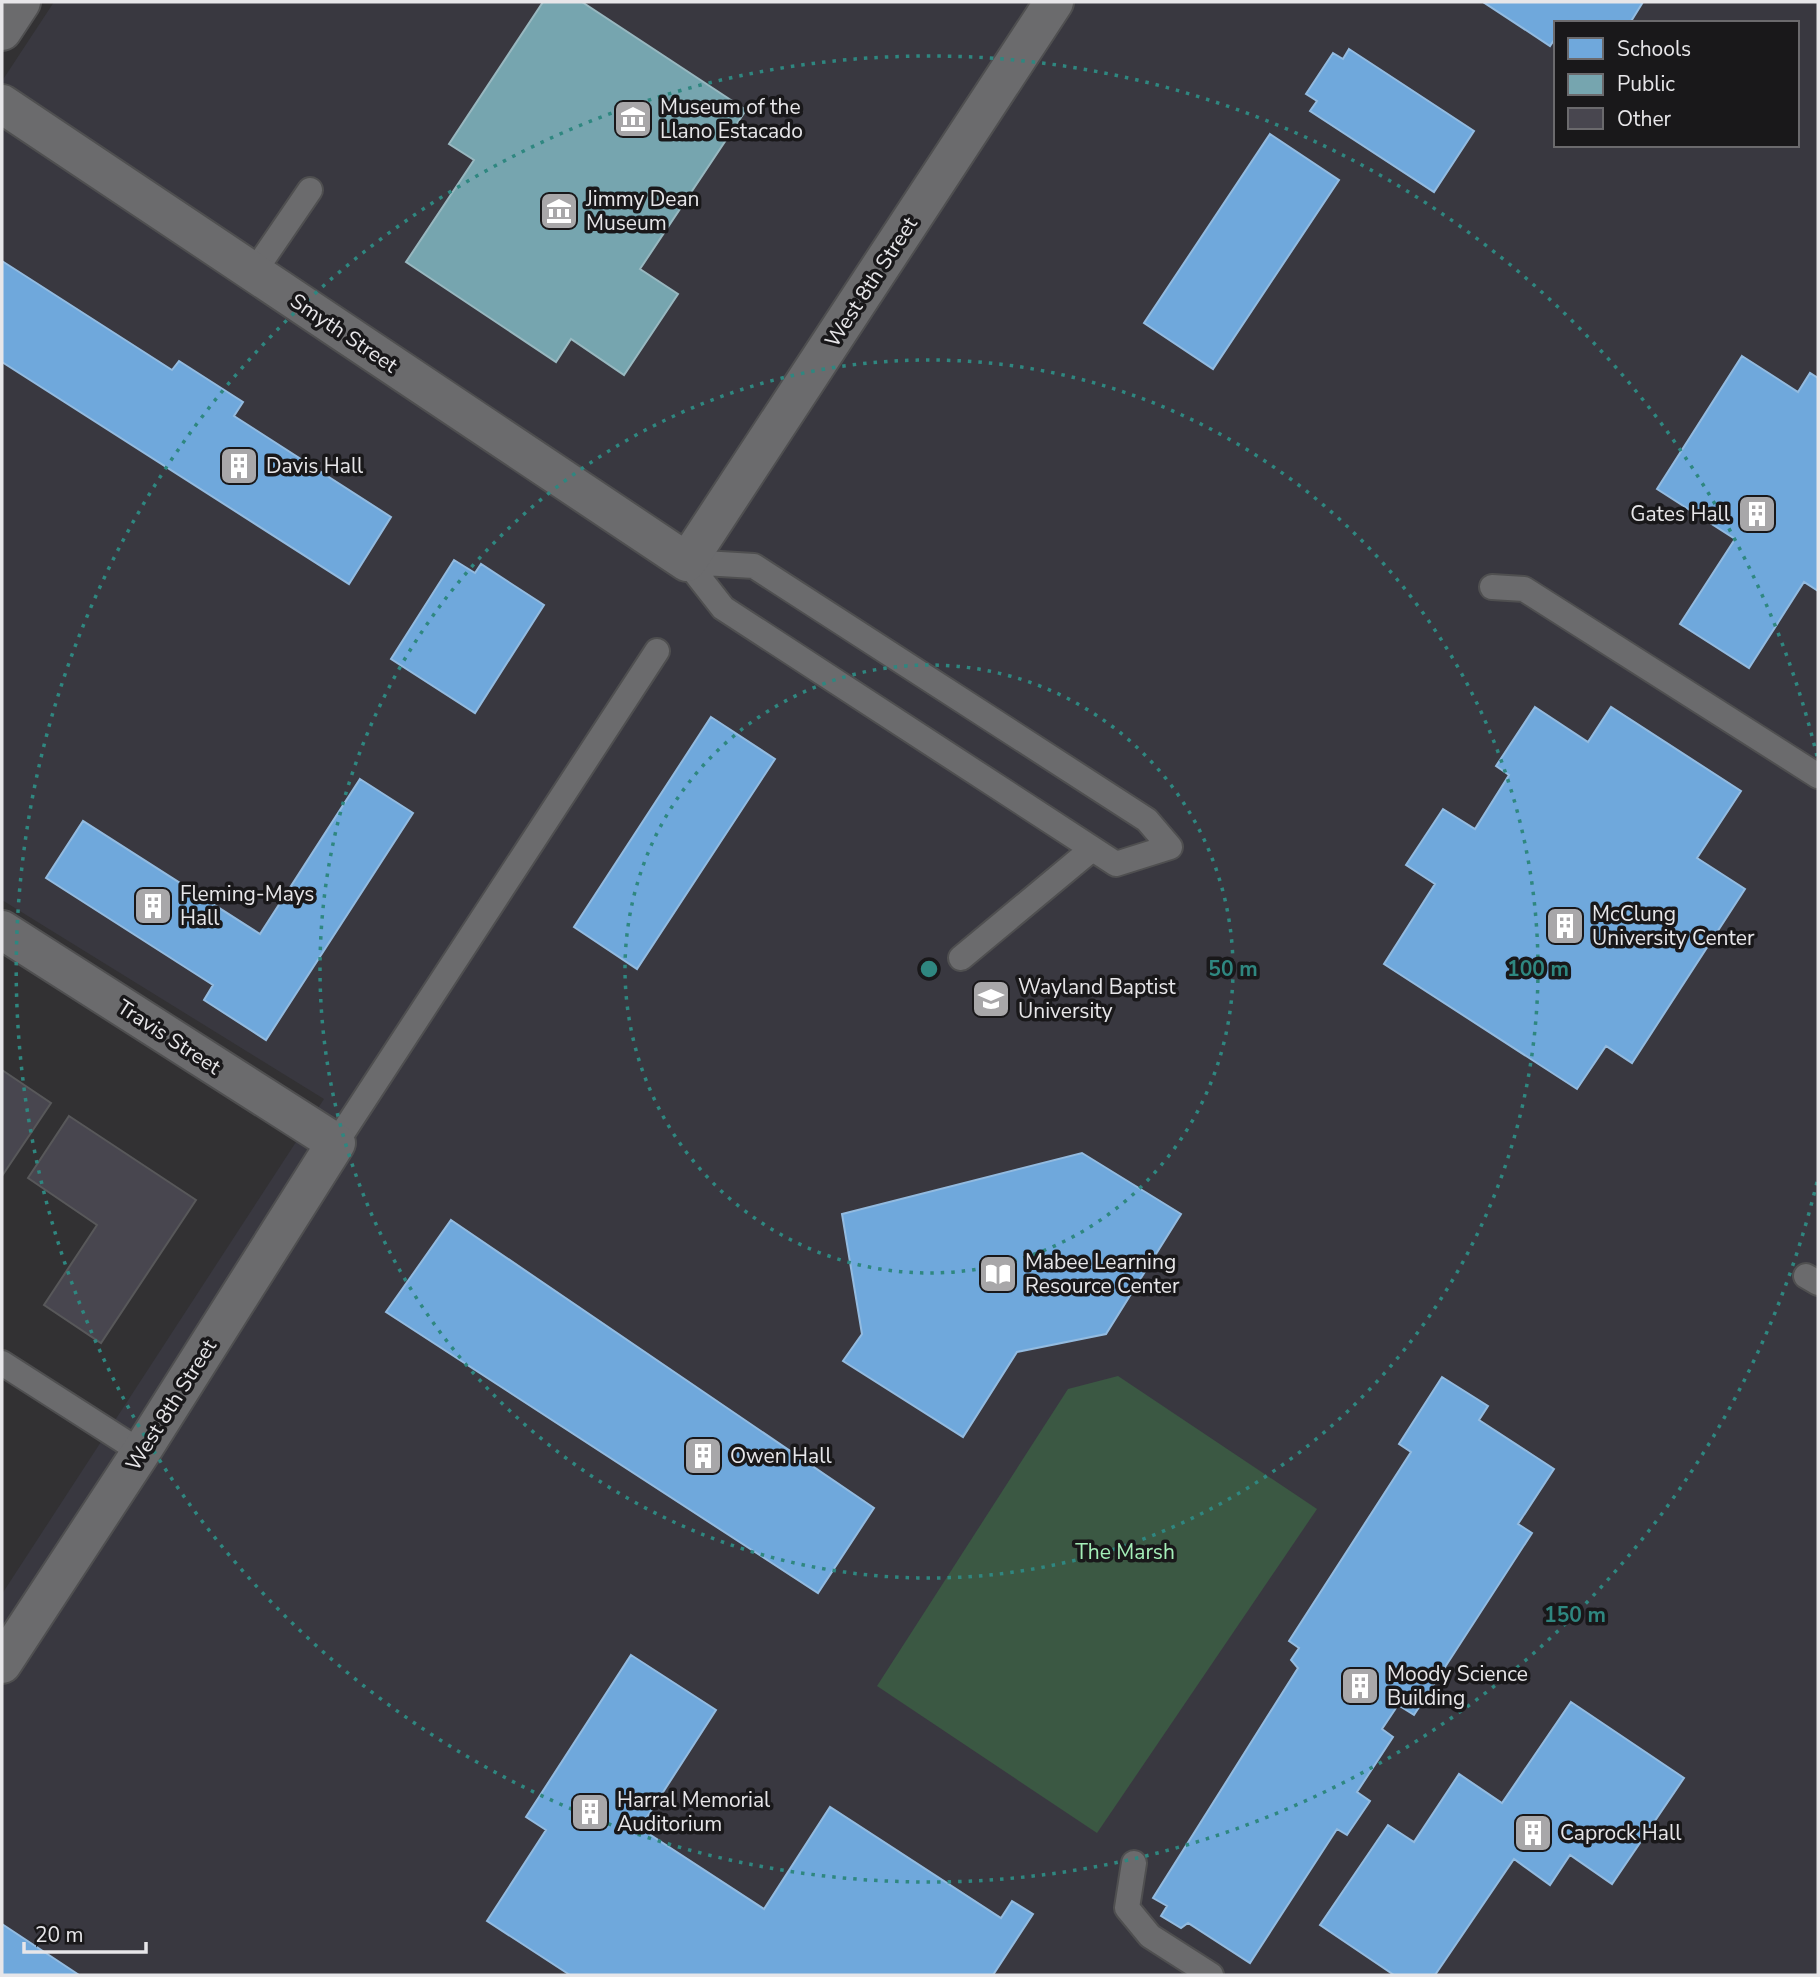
<svg xmlns="http://www.w3.org/2000/svg" width="1820" height="1977" font-family="'Nunito Sans',sans-serif">
	<style>
		.built { fill: #393840; fill-rule: evenodd }
		.green { fill: #3b5843 }
		.schools { fill: #6fa8dc; stroke: #93bbe0; stroke-width: 2 }
		.public { fill: #76a5af; stroke: #98b8c0; stroke-width: 2 }
		.building { fill: #48464f; stroke: #58585a; stroke-width: 2 }
		.lines { fill: none; stroke-linecap: round; stroke-linejoin: round }
		.lane-casing { stroke: #4f4f50; stroke-width: 28 }
		.street-casing { stroke: #4f4f50; stroke-width: 42 }
		.lane { stroke: #6b6b6d; stroke-width: 24 }
		.street { stroke: #6b6b6d; stroke-width: 38 }
		.ring { fill: none; stroke: #2f8780; stroke-width: 3.5; stroke-dasharray: 3.5 7 }
		.labels { text-anchor: middle; stroke-width: 7; stroke-linejoin: round; paint-order: stroke }
		.poi-label { font-size: 21px; fill: #e7e6e9; stroke: #19181a; text-anchor: start }
		.street-label { font-size: 21px; fill: #e7e6e9; stroke: #19181a }
		.park-label { font-size: 21px; fill: #a4eeb8; stroke: #19181a }
		.centre { fill: #2f8780; stroke: #19181a; stroke-width: 3.5 }
		.ring-label { font-size: 21px; text-anchor: middle; font-weight: bold; fill: #2f8780; stroke: #19181a; stroke-width: 7; stroke-linejoin: round; paint-order: stroke }
	</style>
	<rect width="100%" height="100%" fill="#323133"/>
	<path class="built" d="M54,2H1818V1975H2V1594L324,1099L2,900V81ZM1556,23H1797V145H1556Z"/>
	<path class="green" d="M1118,1376L1317,1509L1097,1833L877,1686L1068,1389Z"/>
	<path class="schools" d="M1483,2H1643L1630,23H1556V37L1550,46Z
		M1349,49L1474,131L1434,192L1310,111L1317,101L1306,94L1333,53L1343,59Z
		M1270,134L1339,180L1213,369L1144,323Z
		M2,261L172,370L179,361L243,402L234,416L391,517L349,584L2,362Z
		M1742,356L1798,392L1810,373L1818,378V591L1804,582L1749,668L1680,624L1735,539L1657,489Z
		M454,560L475,573L481,564L544,605L475,713L391,659Z
		M1535,707L1588,742L1611,707L1741,791L1697,858L1745,889L1632,1063L1606,1046L1577,1089L1384,964L1435,884L1406,865L1443,809L1475,829L1509,775L1496,766Z
		M711,717L775,759L637,969L574,927Z
		M360,779L413,813L266,1040L204,1000L213,985L46,878L83,821L260,934Z
		M1082,1153L1181,1214L1106,1334L1017,1352L963,1437L843,1361L862,1334L842,1214Z
		M451,1220L874,1508L818,1593L386,1312Z
		M1442,1377L1488,1406L1479,1420L1554,1469L1518,1524L1532,1533L1414,1715L1398,1705L1382,1729L1393,1737L1357,1792L1370,1801L1347,1835L1337,1829L1250,1963L1188,1923L1181,1928L1161,1916L1167,1906L1153,1898L1298,1668L1291,1660L1299,1648L1289,1641L1411,1452L1399,1444Z
		M631,1655L716,1710L640,1828L764,1909L830,1807L1001,1918L1012,1901L1033,1914L993,1975H570L487,1921L546,1830L526,1817Z
		M1571,1702L1684,1778L1612,1884L1570,1855L1550,1885L1514,1859L1435,1975H1394L1320,1925L1388,1825L1414,1842L1459,1774L1502,1803Z
		M2,1924L79,1975H2Z"/>
	<path class="public" d="M543,2H582L746,110L640,269L678,294L624,375L571,339L556,362L406,262L474,160L449,144Z"/>
	<path class="building" d="M2,1070L51,1103L2,1176Z
		M69,1116L196,1200L101,1343L44,1305L97,1225L28,1178Z"/>
	<g class="lines">
		<defs>
			<path id="lane" d="M254,272L310,190
				M687,562L754,566L1147,820L1170,847L1116,864L723,608Z
				M1492,587L1524,589L1818,776
				M961,958L1092,849
				M336,1143L657,651
				M1806,1276L1818,1283
				M2,1363L141,1452
				M1134,1863L1127,1908L1150,1936L1211,1975"/>
			<path id="street" d="M2,31L21,2
				M2,104L687,562L1054,2
				M2,930L336,1143L141,1452L2,1664"/>
		</defs>
		<use href="#lane" class="lane-casing"/>
		<use href="#street" class="street-casing"/>
		<use href="#lane" class="lane"/>
		<use href="#street" class="street"/>
	</g>
	<g class="ring">
		<circle cx="929" cy="969" r="304"/>
		<circle cx="929" cy="969" r="609"/>
		<path d="M1817 1182A913 913 0 1 1 1817 756"/>
	</g>
	<defs>
		<symbol id="museum-square" viewBox="-11 -11 22 22"><rect x="-9" y="-9" width="18" height="18" rx="4" fill="#a8a7a9" stroke="#19181a"/><path d="M0-6L6-3V-2H-6V-3ZM-5-1h2V3h-2ZM-1-1h2V3h-2ZM3-1h2V3H3ZM-6 4H6V6H-6Z" fill="#fff"/></symbol>
		<symbol id="building-square" viewBox="-11 -11 22 22"><rect x="-9" y="-9" width="18" height="18" rx="4" fill="#a8a7a9" stroke="#19181a"/><path d="M-4-6H4V6H1V3H-1V6H-4ZM-2.5-4.3h1.7v1.8h-1.7ZM.8-4.3h1.7v1.8H.8ZM-2.5-1h1.7V.8h-1.7ZM.8-1h1.7V.8H.8Z" fill="#fff"/></symbol>
		<symbol id="university-square" viewBox="-11 -11 22 22"><rect x="-9" y="-9" width="18" height="18" rx="4" fill="#a8a7a9" stroke="#19181a"/><path d="M0-5L7-2L0 1L-7-2ZM-4 1L0 2.5L4 1V4Q0 6-4 4Z" fill="#fff"/></symbol>
		<symbol id="library-square" viewBox="-11 -11 22 22"><rect x="-9" y="-9" width="18" height="18" rx="4" fill="#a8a7a9" stroke="#19181a"/><path d="M-6-4Q-3-5.5-.7-3.5V5Q-3 3-6 4ZM6-4Q3-5.5 .7-3.5V5Q3 3 6 4Z" fill="#fff"/></symbol>
	</defs>
	<g fill-rule="evenodd">
		<use href="#museum-square" x="611" y="97" width="44" height="44"/>
		<use href="#museum-square" x="537" y="189" width="44" height="44"/>
		<use href="#building-square" x="217" y="444" width="44" height="44"/>
		<use href="#building-square" x="1735" y="492" width="44" height="44"/>
		<use href="#building-square" x="131" y="884" width="44" height="44"/>
		<use href="#building-square" x="1543" y="904" width="44" height="44"/>
		<use href="#university-square" x="969" y="977" width="44" height="44"/>
		<use href="#library-square" x="976" y="1252" width="44" height="44"/>
		<use href="#building-square" x="681" y="1434" width="44" height="44"/>
		<use href="#building-square" x="1338" y="1664" width="44" height="44"/>
		<use href="#building-square" x="568" y="1790" width="44" height="44"/>
		<use href="#building-square" x="1511" y="1811" width="44" height="44"/>
	</g>
	<g class="labels">
		<g class="poi-label">
			<text x="660" y="114">Museum of the<tspan x="660" dy="24">Llano Estacado</tspan></text>
			<text x="586" y="206">Jimmy Dean<tspan x="586" dy="24">Museum</tspan></text>
			<text x="266" y="473">Davis Hall</text>
			<text x="1730" y="521" text-anchor="end">Gates Hall</text>
			<text x="180" y="901">Fleming-Mays<tspan x="180" dy="24">Hall</tspan></text>
			<text x="1592" y="921">McClung<tspan x="1592" dy="24">University Center</tspan></text>
			<text x="1018" y="994">Wayland Baptist<tspan x="1018" dy="24">University</tspan></text>
			<text x="1025" y="1269">Mabee Learning<tspan x="1025" dy="24">Resource Center</tspan></text>
			<text x="730" y="1463">Owen Hall</text>
			<text x="1387" y="1681">Moody Science<tspan x="1387" dy="24">Building</tspan></text>
			<text x="617" y="1807">Harral Memorial<tspan x="617" dy="24">Auditorium</tspan></text>
			<text x="1560" y="1840">Caprock Hall</text>
		</g>
		<g class="street-label">
			<text transform="translate(871 282) rotate(-57)" y="7">West 8th Street</text>
			<text transform="translate(344 333) rotate(34)" y="7">Smyth Street</text>
			<text transform="translate(169 1037) rotate(33)" y="7">Travis Street</text>
			<text transform="translate(171 1405) rotate(-58)" y="7">West 8th Street</text>
		</g>
		<g class="park-label">
			<text x="1125" y="1559">The Marsh</text>
		</g>
	</g>
	<circle cx="929" cy="969" r="10" class="centre"/>
	<g class="ring-label">
		<text x="1233" y="976">50 m</text>
		<text x="1538" y="976">100 m</text>
		<text x="1575" y="1622">150 m</text>
	</g>
	<rect width="1820" height="1977" fill="none" stroke="#e7e6e9" stroke-width="7"/>
	<rect x="1554" y="21" width="245" height="126" fill="#19181a" stroke="#6b6a6d" stroke-width="2"/>
	<rect x="1568" y="38" width="35" height="21" fill="#6fa8dc" stroke="#6b6a6d" stroke-width="2"/>
	<text x="1617" y="56" font-size="21" fill="#e7e6e9">Schools</text>
	<rect x="1568" y="74" width="35" height="21" fill="#76a5af" stroke="#6b6a6d" stroke-width="2"/>
	<text x="1617" y="91" font-size="21" fill="#e7e6e9">Public</text>
	<rect x="1568" y="108" width="35" height="21" fill="#48464f" stroke="#6b6a6d" stroke-width="2"/>
	<text x="1617" y="126" font-size="21" fill="#e7e6e9">Other</text>
	<path d="M24 1942v10h122v-10" fill="none" stroke="#e7e6e9" stroke-width="3.5"/>
	<text x="35" y="1942" font-size="21" fill="#e7e6e9" stroke="#19181a" stroke-width="5" paint-order="stroke">20 m</text>
</svg>
